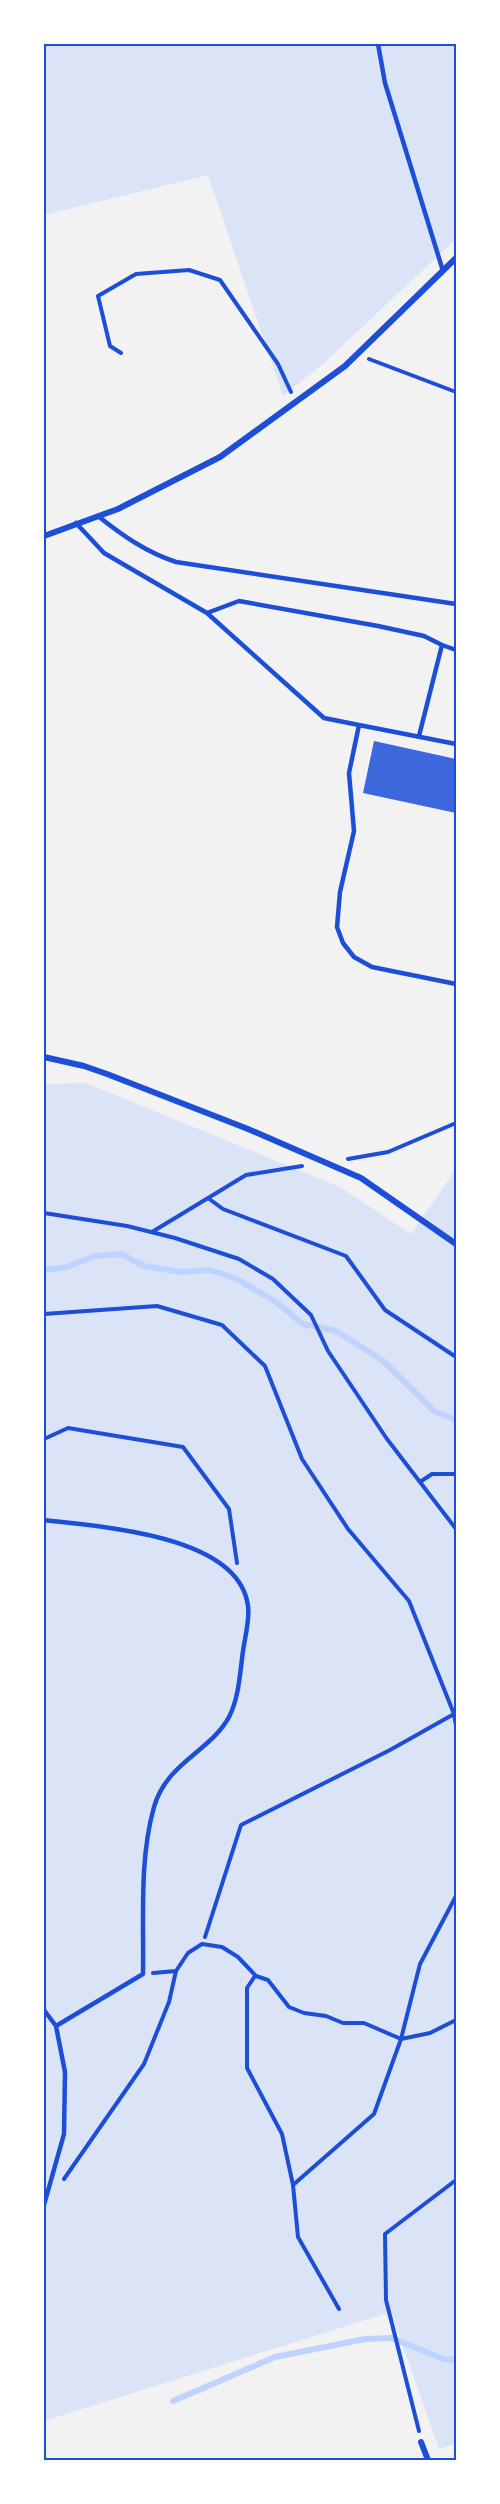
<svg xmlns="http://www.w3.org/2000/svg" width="500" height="2504" font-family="'DM Sans',sans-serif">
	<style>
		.green { fill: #dbe4f7 }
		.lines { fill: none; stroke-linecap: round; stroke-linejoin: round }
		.stream { stroke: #bfd3fe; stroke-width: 6 }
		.building { fill: #3d67dc }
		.path { stroke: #1d4ed8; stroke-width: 4 }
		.service { stroke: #1d4ed8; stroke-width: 4.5 }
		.minor { stroke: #1d4ed8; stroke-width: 6 }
		.neatline { fill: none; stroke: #1d4ed8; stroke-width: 2 }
	</style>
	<rect width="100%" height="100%" fill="#f2f2f2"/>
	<path class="green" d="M44,44H456V239L324,363L283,396L208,175L44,215Z
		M86,1083L340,1187L411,1234L456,1169V2444L439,2449L391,2312L44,2421V1084Z"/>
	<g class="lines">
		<path class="stream" d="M44,1270L67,1267L95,1256L121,1254L144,1266L182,1272L210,1270L237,1279L276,1302L303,1324L336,1331L382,1360L434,1411L456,1420
			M173,2401L275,2357L365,2339L392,2338L444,2359L456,2360"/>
	</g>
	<path class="building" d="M374,741L456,759V813L363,793Z"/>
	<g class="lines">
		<path class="path" d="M121,353L110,346L98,296L136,274L189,270L220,280L278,364L291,392
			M369,359L456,392
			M348,1159L388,1152L456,1123
			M208,1198L223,1209L346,1256L385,1310L456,1357
			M44,1213L127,1226L175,1238L239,1259L273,1279L311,1315L328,1351L387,1439L456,1529
			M152,1232L246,1175L302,1166
			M44,1314L157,1306L222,1325L265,1366L302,1459L348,1529L409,1601L454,1714L456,1726
			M44,1439L68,1428L183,1447L229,1509L237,1563
			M420,1482L432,1474H456
			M205,1937L241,1825L390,1750L454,1714
			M153,1973L176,1971
			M255,1976L247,1988V2068L282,2134L293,2185L298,2237L339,2309
			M64,2179L144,2064L169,2002L176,1971L188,1953L202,1944L222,1947L238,1957L256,1976L268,1980L289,2007L304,2013L326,2016L343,2023H364L401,2039L430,2033L456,2020
			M293,2185L374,2114L401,2039L420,1964L456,1896
			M419,2431L386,2300L385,2234L456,2180"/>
		<path class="service" d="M378,44L385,83L443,271
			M98,516C123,536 146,552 176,562L456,604
			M76,523L104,553L207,613L324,718L359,725L349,773L354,831L340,892L337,927L343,943L354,957L372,967L456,984
			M207,613L239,601L378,626L424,636L442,645L419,736
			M442,645L456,650
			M359,725L456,744
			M44,1520C99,1527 239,1534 248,1606C250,1619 245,1637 243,1651C240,1672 239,1698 229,1717C210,1752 167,1762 154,1807C139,1860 144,1919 143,1974L56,2026
			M44,2010L56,2026L65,2072L64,2134L44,2205"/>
		<path class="minor" d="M44,536L118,509L220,457L345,366L456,258
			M44,1057L84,1066L107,1074L248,1129L361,1178L456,1244
			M421,2442L428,2460"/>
	</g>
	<rect width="500" height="2504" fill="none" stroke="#ffffff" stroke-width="90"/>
	<rect x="45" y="45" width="410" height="2414" class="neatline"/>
</svg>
